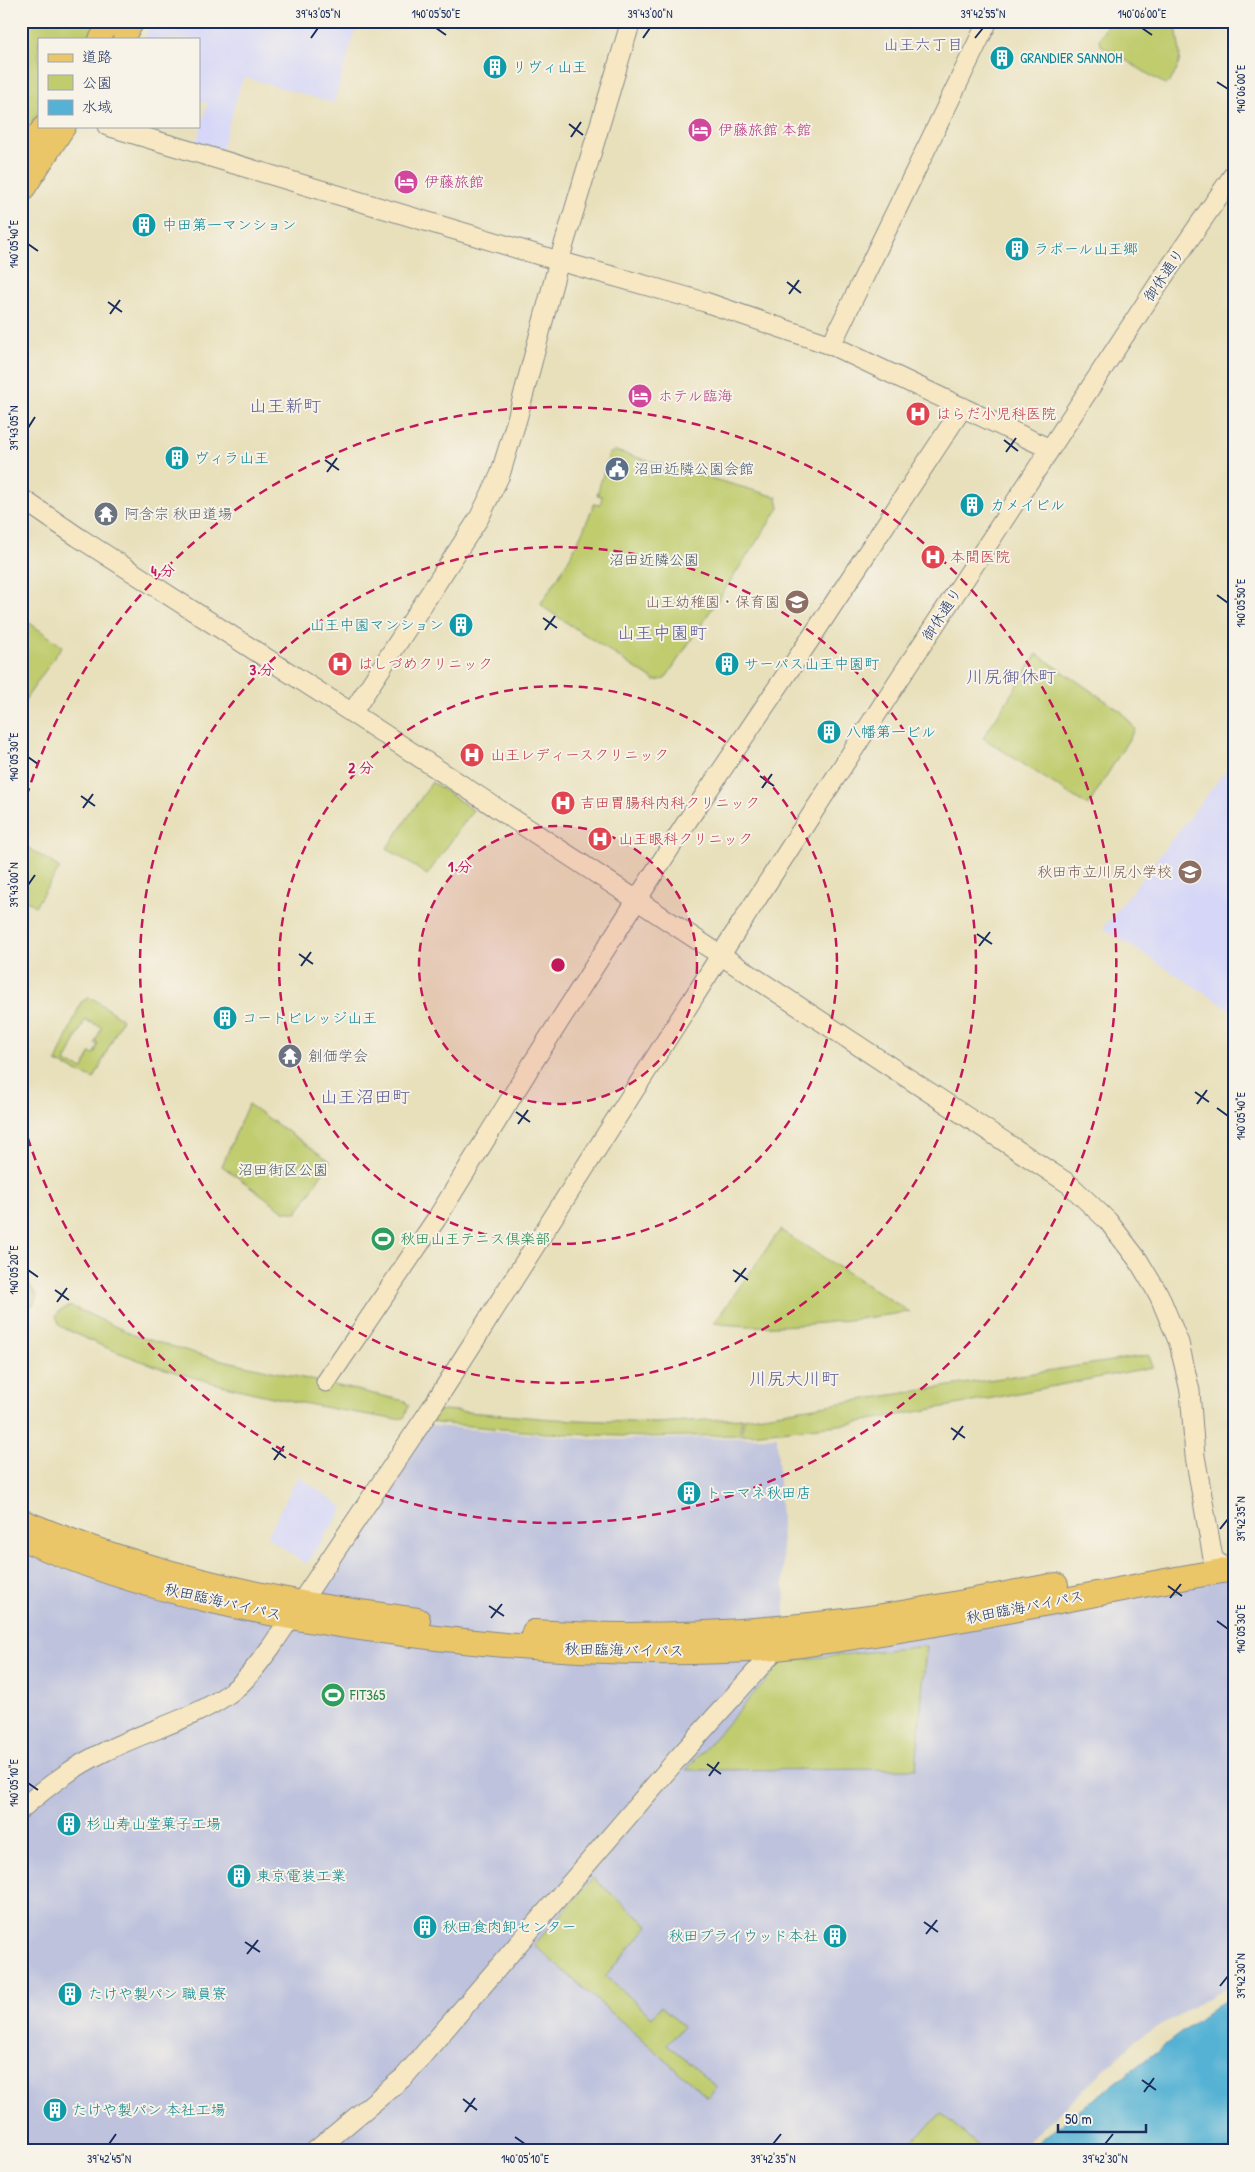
<svg xmlns="http://www.w3.org/2000/svg" width="1255" height="2172" font-family="'Patrick Hand','Klee One',sans-serif">
	<style>
		.built { fill: #d6d7f8 }
		.industrial { fill: #bec2dd }
		.green { fill: #c0cc6e; stroke: #6e7e66; fill-rule: evenodd }
		.water { fill: #56b2d4; stroke: #387099 }
		.lines { fill: none; stroke-linecap: round; stroke-linejoin: round }
		.secondary-casing { stroke: #82888c; stroke-width: 21 }
		.primary-casing { stroke: #82888c; stroke-width: 22 }
		.highway-casing { stroke: #82888c; stroke-width: 26 }
		.secondary { stroke: #f7e8c3; stroke-width: 19 }
		.primary { stroke: #ebc669; stroke-width: 20 }
		.highway { stroke: #ebc669; stroke-width: 24 }
		.ticks { fill: none; stroke: #1b2f5e; stroke-width: 2 }
		.ring { fill: none; stroke: #c2185b; stroke-width: 2.5; stroke-dasharray: 9 6 }
		.labels { text-anchor: middle; stroke-width: 4; stroke-linejoin: round; paint-order: stroke }
		.culture-label { font-size: 15px; fill: #0d838f; stroke: #f7f3e8; text-anchor: start }
		.hotel-label { font-size: 15px; fill: #b23c85; stroke: #f7f3e8; text-anchor: start }
		.street-label { font-size: 15px; fill: #1b2f5e; stroke: #f7f3e8 }
		.health-label { font-size: 15px; fill: #be3a42; stroke: #f7f3e8; text-anchor: start }
		.service-label { font-size: 15px; fill: #4e5e75; stroke: #f7f3e8; text-anchor: start }
		.worship-label { font-size: 15px; fill: #5b616d; stroke: #f7f3e8; text-anchor: start }
		.park-label { font-size: 15px; fill: #445662; stroke: #f7f3e8 }
		.education-label { font-size: 15px; fill: #785e54; stroke: #f7f3e8; text-anchor: end }
		.leisure-label { font-size: 15px; fill: #27864d; stroke: #f7f3e8; text-anchor: start }
		.neighbourhood-label { font-size: 16px; fill: #5d5c92; stroke: #f7f3e8 }
		.quarter-label { font-size: 18px; fill: #5d5c92; stroke: #f7f3e8 }
		.centre { fill: #c2185b; stroke: #f7f3e8; stroke-width: 2.5 }
		.ring-label { font-size: 15px; text-anchor: middle; font-weight: bold; fill: #c2185b; stroke: #f7f3e8; stroke-width: 4; stroke-linejoin: round; paint-order: stroke }
		.neatline { fill: none; stroke: #1b2f5e; stroke-width: 2 }
		.ticks-label { font-size: 12px; text-anchor: middle; fill: #1b2f5e }
	</style>
	<rect width="100%" height="100%" fill="#f7f3e8"/>
	<filter id="ink" filterUnits="userSpaceOnUse"><feTurbulence type="fractalNoise" baseFrequency=".02" numOctaves="2"/><feDisplacementMap in="SourceGraphic" scale="10" xChannelSelector="R" yChannelSelector="G"/><feConvolveMatrix kernelMatrix="1 2 1 2 8 2 1 2 1" color-interpolation-filters="sRGB"/></filter>
	<filter id="wash" filterUnits="userSpaceOnUse"><feTurbulence type="fractalNoise" baseFrequency=".0096" numOctaves="4" result="noise"/><feDisplacementMap in="SourceGraphic" scale="20" xChannelSelector="R" yChannelSelector="G"/><feGaussianBlur stdDeviation="1.12" result="paint"/><feColorMatrix in="noise" values="0 0 0 0 0 0 0 0 0 0 0 0 0 0 0 0 0 1.4 0 .05"/><feComposite in="paint" operator="in"/></filter>
	<g filter="url(#wash)">
		<rect width="100%" height="100%" fill="#e8e0bb"/>
		<path class="built" d="M154,21H358L334,103L243,77L220,154L195,147L208,103L199,100V39H143Z
			M1234,760V1012L1103,928Z
			M298,1476L344,1508L306,1564L267,1537Z"/>
		<path class="industrial" d="M423,1425L600,1440L777,1437L787,1653L1234,1576V1983L1137,2039L1018,2151H21V1546L291,1625Z"/>
		<path class="green" d="M21,21H99L87,39H39V112L21,139Z
			M1109,21H1176C1177,50 1187,55 1170,82L1165,84L1156,79L1101,45L1099,40Z
			M615,451L777,497L779,508L665,679L655,681L543,607L541,603C565,568 579,543 594,504L600,505L602,496L597,495L609,454Z
			M24,619L62,646L21,706V620Z
			M1037,654L1122,712L1135,729L1088,806L983,738Z
			M432,782L473,810L427,875L387,848Z
			M21,843L60,868L35,906L21,897Z
			M88,998L94,999L122,1019L94,1079L56,1062L81,1002ZM85,1020L102,1027L95,1043L98,1044L94,1054L90,1053L83,1069L65,1062Z
			M248,1104L330,1161L297,1213L284,1211L222,1166Z
			M780,1230L910,1312C846,1320 779,1332 714,1323Z
			M21,1282L31,1287L37,1295L34,1304L30,1306L21,1303Z
			M71,1306L136,1336L209,1357L405,1401L409,1406L404,1418L393,1419C283,1401 159,1378 60,1326L56,1316L60,1310Z
			M1149,1355L1153,1367L972,1402L848,1424L741,1435L744,1418Z
			M444,1410L552,1419L655,1423L742,1418L739,1435L645,1437L545,1433L437,1423L430,1420L433,1412Z
			M926,1646L916,1769L686,1770L783,1661Z
			M593,1878L649,1926L605,1976L652,2017L661,2006L683,2026L667,2044L717,2087L708,2097L534,1945Z
			M942,2114L984,2151H900Z"/>
		<path class="water" d="M1234,1997V2151H1026L1216,2006Z"/>
	</g>
	<g filter="url(#ink)">
		<g class="lines">
			<defs>
				<path id="secondary" d="M107,126L559,261L705,302L831,345L1050,449
					M831,345L988,21
					M21,498L78,537L352,713L1069,1184L1108,1221L1138,1260L1159,1295L1179,1343L1190,1391L1195,1456L1213,1558L1225,1570
					M352,713L479,518L500,475L517,419L559,261L631,21
					M326,1382L437,1218L532,1064L688,820L815,632L963,407
					M21,1809C48,1786 74,1766 106,1751C145,1731 191,1720 227,1695C245,1683 258,1664 271,1647L434,1404L720,956L896,684L1159,283L1234,174
					M315,2151L404,2077L678,1758L777,1648"/>
				<path id="primary" d="M99,39L111,21
					M123,39L135,21
					M21,158L43,126
					M21,195L66,126"/>
				<path id="highway" d="M21,1521C111,1559 206,1585 302,1603C340,1610 379,1614 418,1620
					M21,1538C142,1592 274,1618 405,1634C527,1650 652,1658 776,1648C806,1645 837,1639 868,1635C990,1617 1111,1589 1234,1569
					M534,1632C643,1639 753,1633 862,1619C927,1611 992,1596 1056,1585"/>
			</defs>
			<use href="#secondary" class="secondary-casing"/>
			<use href="#primary" class="primary-casing"/>
			<use href="#highway" class="highway-casing"/>
			<use href="#secondary" class="secondary"/>
			<use href="#primary" class="primary"/>
			<use href="#highway" class="highway"/>
		</g>
	</g>
	<path class="ticks" d="M436,28L446,35M1142,28L1152,35M311,38L318,28M643,38L650,28M975,38L983,28M1217,82L1228,89M569,124L583,135M571,137L581,122M28,244L38,251M787,282L801,293M789,294L799,280M108,302L122,312M110,314L120,300M28,428L35,417M1004,440L1018,451M1006,452L1016,438M325,460L339,470M327,472L337,458M1217,595L1228,603M543,618L557,628M545,630L555,616M28,757L38,764M760,776L774,786M762,788L772,774M81,796L95,806M83,808L93,794M28,885L35,875M977,934L992,944M979,946L990,932M299,954L313,964M301,966L311,952M1195,1092L1209,1102M1197,1104L1207,1090M1217,1108L1228,1116M516,1112L530,1122M518,1124L528,1110M28,1270L38,1277M733,1270L748,1280M735,1282L746,1268M55,1290L69,1300M57,1302L67,1288M951,1428L965,1438M953,1440L963,1426M272,1448L286,1458M274,1460L284,1446M1220,1529L1228,1519M1168,1586L1182,1596M1170,1598L1181,1584M489,1606L504,1616M491,1618L502,1604M1217,1621L1228,1629M707,1764L721,1774M709,1776L719,1762M28,1783L38,1790M924,1922L938,1932M926,1934L937,1920M245,1942L260,1952M247,1954L258,1940M1220,1986L1228,1976M1142,2080L1156,2090M1144,2092L1154,2078M463,2099L477,2110M465,2112L475,2098M515,2137L525,2144M109,2144L116,2134M773,2144L781,2134M1105,2144L1113,2134"/>
	<circle cx="558" cy="965" r="139" fill="#c2185b" fill-opacity=".12"/>
	<g class="ring">
		<circle cx="558" cy="965" r="139"/>
		<circle cx="558" cy="965" r="279"/>
		<circle cx="558" cy="965" r="418"/>
		<path d="M22 811A558 558 0 1 1 22 1119"/>
	</g>
	<defs>
		<symbol id="building-disc" viewBox="-11 -11 22 22"><circle r="9.5" fill="#0f9aa8" stroke="#f7f3e8"/><path d="M-4-6H4V6H1V3H-1V6H-4ZM-2.5-4.3h1.7v1.8h-1.7ZM.8-4.3h1.7v1.8H.8ZM-2.5-1h1.7V.8h-1.7ZM.8-1h1.7V.8H.8Z" fill="#fff"/></symbol>
		<symbol id="hotel-disc" viewBox="-11 -11 22 22"><circle r="9.5" fill="#d1479c" stroke="#f7f3e8"/><path d="M-6-4.5h1.5V1H6V5H4.5V3h-9V5H-6ZM-4 0a1.8 1.8 0 1 1 3.6 0ZM.5 0V-2.5h3Q6-2.5 6 0Z" fill="#fff"/></symbol>
		<symbol id="hospital-disc" viewBox="-11 -11 22 22"><circle r="9.5" fill="#e0444e" stroke="#f7f3e8"/><path d="M-5-5h3v3.5h4V-5h3V5h-3V1.5h-4V5h-3Z" fill="#fff"/></symbol>
		<symbol id="civic-disc" viewBox="-11 -11 22 22"><circle r="9.5" fill="#5c6f8a" stroke="#f7f3e8"/><path d="M-.6-6.5H3V-4.5H.6V-3L4-1V1h2V6H-6V1h2V-1L-.6-3ZM-1.2 2.5V6h2.4V2.5Z" fill="#fff"/></symbol>
		<symbol id="temple-disc" viewBox="-11 -11 22 22"><circle r="9.5" fill="#6b7280" stroke="#f7f3e8"/><path d="M0-6L5-2H3V0L6.5 2.5H4V6H1.5V3h-3V6H-4V2.5H-6.5L-3 0V-2H-5Z" fill="#fff"/></symbol>
		<symbol id="school-disc" viewBox="-11 -11 22 22"><circle r="9.5" fill="#8d6e63" stroke="#f7f3e8"/><path d="M0-5L7-2L0 1L-7-2ZM-4 1L0 2.5L4 1V4Q0 6-4 4Z" fill="#fff"/></symbol>
		<symbol id="stadium-disc" viewBox="-11 -11 22 22"><circle r="9.5" fill="#2e9e5b" stroke="#f7f3e8"/><path d="M0-5a6.5 5 0 1 0 0 10a6.5 5 0 1 0 0-10ZM-3.5-1.8h7v3.6h-7Z" fill="#fff"/></symbol>
	</defs>
	<g fill-rule="evenodd">
		<use href="#building-disc" x="988" y="44" width="28" height="28"/>
		<use href="#building-disc" x="481" y="53" width="28" height="28"/>
		<use href="#hotel-disc" x="686" y="116" width="28" height="28"/>
		<use href="#hotel-disc" x="392" y="168" width="28" height="28"/>
		<use href="#building-disc" x="130" y="211" width="28" height="28"/>
		<use href="#building-disc" x="1003" y="235" width="28" height="28"/>
		<use href="#hotel-disc" x="626" y="382" width="28" height="28"/>
		<use href="#hospital-disc" x="904" y="400" width="28" height="28"/>
		<use href="#building-disc" x="163" y="444" width="28" height="28"/>
		<use href="#civic-disc" x="603" y="455" width="28" height="28"/>
		<use href="#building-disc" x="958" y="491" width="28" height="28"/>
		<use href="#temple-disc" x="92" y="500" width="28" height="28"/>
		<use href="#hospital-disc" x="919" y="543" width="28" height="28"/>
		<use href="#school-disc" x="783" y="588" width="28" height="28"/>
		<use href="#building-disc" x="447" y="611" width="28" height="28"/>
		<use href="#hospital-disc" x="326" y="650" width="28" height="28"/>
		<use href="#building-disc" x="713" y="650" width="28" height="28"/>
		<use href="#building-disc" x="815" y="718" width="28" height="28"/>
		<use href="#hospital-disc" x="458" y="741" width="28" height="28"/>
		<use href="#hospital-disc" x="549" y="789" width="28" height="28"/>
		<use href="#hospital-disc" x="586" y="825" width="28" height="28"/>
		<use href="#school-disc" x="1176" y="858" width="28" height="28"/>
		<use href="#building-disc" x="211" y="1004" width="28" height="28"/>
		<use href="#temple-disc" x="276" y="1042" width="28" height="28"/>
		<use href="#stadium-disc" x="369" y="1225" width="28" height="28"/>
		<use href="#building-disc" x="675" y="1479" width="28" height="28"/>
		<use href="#stadium-disc" x="319" y="1681" width="28" height="28"/>
		<use href="#building-disc" x="55" y="1810" width="28" height="28"/>
		<use href="#building-disc" x="225" y="1862" width="28" height="28"/>
		<use href="#building-disc" x="411" y="1913" width="28" height="28"/>
		<use href="#building-disc" x="821" y="1922" width="28" height="28"/>
		<use href="#building-disc" x="56" y="1980" width="28" height="28"/>
		<use href="#building-disc" x="41" y="2096" width="28" height="28"/>
	</g>
	<g class="labels">
		<g class="culture-label">
			<text x="1020" y="63">GRANDIER SANNOH</text>
			<text x="512" y="72">リヴィ山王</text>
			<text x="162" y="230">中田第一マンション</text>
			<text x="1034" y="254">ラポール山王郷</text>
			<text x="194" y="463">ヴィラ山王</text>
			<text x="990" y="510">カメイビル</text>
			<text x="444" y="630" text-anchor="end">山王中園マンション</text>
			<text x="744" y="669">サーパス山王中園町</text>
			<text x="846" y="737">八幡第一ビル</text>
			<text x="242" y="1023">コートビレッジ山王</text>
			<text x="706" y="1498">トーマネ秋田店</text>
			<text x="86" y="1829">杉山寿山堂菓子工場</text>
			<text x="256" y="1881">東京電装工業</text>
			<text x="442" y="1932">秋田食肉卸センター</text>
			<text x="818" y="1941" text-anchor="end">秋田プライウッド本社</text>
			<text x="88" y="1999">たけや製パン 職員寮</text>
			<text x="72" y="2115">たけや製パン 本社工場</text>
		</g>
		<g class="hotel-label">
			<text x="718" y="135">伊藤旅館 本館</text>
			<text x="424" y="187">伊藤旅館</text>
			<text x="658" y="401">ホテル臨海</text>
		</g>
		<g class="street-label">
			<text transform="translate(1164 275) rotate(-56)" y="5">御休通り</text>
			<text transform="translate(942 614) rotate(-57)" y="5">御休通り</text>
			<text transform="translate(223 1602) rotate(13)" y="5">秋田臨海バイパス</text>
			<text transform="translate(1025 1607) rotate(-11)" y="5">秋田臨海バイパス</text>
			<text transform="translate(624 1650) rotate(1)" y="5">秋田臨海バイパス</text>
		</g>
		<g class="health-label">
			<text x="936" y="419">はらだ小児科医院</text>
			<text x="950" y="562">本間医院</text>
			<text x="358" y="669">はしづめクリニック</text>
			<text x="490" y="760">山王レディースクリニック</text>
			<text x="580" y="808">吉田胃腸科内科クリニック</text>
			<text x="618" y="844">山王眼科クリニック</text>
		</g>
		<g class="service-label">
			<text x="634" y="474">沼田近隣公園会館</text>
		</g>
		<g class="worship-label">
			<text x="124" y="519">阿含宗 秋田道場</text>
			<text x="308" y="1061">創価学会</text>
		</g>
		<g class="park-label">
			<text x="654" y="565">沼田近隣公園</text>
			<text x="283" y="1175">沼田街区公園</text>
		</g>
		<g class="education-label">
			<text x="780" y="607">山王幼稚園・保育園</text>
			<text x="1172" y="877">秋田市立川尻小学校</text>
		</g>
		<g class="leisure-label">
			<text x="400" y="1244">秋田山王テニス倶楽部</text>
			<text x="350" y="1700">FIT365</text>
		</g>
		<g class="neighbourhood-label">
			<text x="923" y="50">山王六丁目</text>
		</g>
		<g class="quarter-label">
			<text x="285" y="412">山王新町</text>
			<text x="662" y="639">山王中園町</text>
			<text x="1011" y="683">川尻御休町</text>
			<text x="365" y="1103">山王沼田町</text>
			<text x="794" y="1385">川尻大川町</text>
		</g>
	</g>
	<circle cx="558" cy="965" r="8" class="centre"/>
	<g class="ring-label">
		<text x="163" y="576">4 分</text>
		<text x="262" y="675">3 分</text>
		<text x="361" y="773">2 分</text>
		<text x="460" y="872">1 分</text>
	</g>
	<rect width="1255" height="2172" fill="none" stroke="#f7f3e8" stroke-width="55"/>
	<rect x="38" y="38" width="162" height="90" fill="#f7f3e8" stroke="#9fa5b1"/>
	<rect x="48" y="54" width="25" height="8" fill="#ebc669" stroke="#9fa5b1"/>
	<text x="82" y="62" font-size="15" fill="#1b2f5e">道路</text>
	<rect x="48" y="75" width="25" height="15" fill="#c0cc6e" stroke="#9fa5b1"/>
	<text x="82" y="88" font-size="15" fill="#1b2f5e">公園</text>
	<rect x="48" y="100" width="25" height="15" fill="#56b2d4" stroke="#9fa5b1"/>
	<text x="82" y="112" font-size="15" fill="#1b2f5e">水域</text>
	<path d="M1058 2124v8h88v-8" fill="none" stroke="#1b2f5e" stroke-width="2.5"/>
	<text x="1065" y="2124" font-size="15" fill="#1b2f5e" stroke="#f7f3e8" stroke-width="4" paint-order="stroke">50 m</text>
	<rect x="28" y="28" width="1200" height="2116" class="neatline"/>
	<g class="ticks-label">
		<text x="318" y="18">39°43'05"N</text>
		<text x="436" y="18">140°05'50"E</text>
		<text x="650" y="18">39°43'00"N</text>
		<text x="983" y="18">39°42'55"N</text>
		<text x="1142" y="18">140°06'00"E</text>
		<text transform="translate(1241 89) rotate(-90)" y="4">140°06'00"E</text>
		<text transform="translate(14 244) rotate(-90)" y="4">140°05'40"E</text>
		<text transform="translate(14 428) rotate(-90)" y="4">39°43'05"N</text>
		<text transform="translate(1241 603) rotate(-90)" y="4">140°05'50"E</text>
		<text transform="translate(14 757) rotate(-90)" y="4">140°05'30"E</text>
		<text transform="translate(14 885) rotate(-90)" y="4">39°43'00"N</text>
		<text transform="translate(1241 1116) rotate(-90)" y="4">140°05'40"E</text>
		<text transform="translate(14 1270) rotate(-90)" y="4">140°05'20"E</text>
		<text transform="translate(1241 1519) rotate(-90)" y="4">39°42'35"N</text>
		<text transform="translate(1241 1629) rotate(-90)" y="4">140°05'30"E</text>
		<text transform="translate(14 1783) rotate(-90)" y="4">140°05'10"E</text>
		<text transform="translate(1241 1976) rotate(-90)" y="4">39°42'30"N</text>
		<text x="109" y="2163">39°42'45"N</text>
		<text x="525" y="2163">140°05'10"E</text>
		<text x="773" y="2163">39°42'35"N</text>
		<text x="1105" y="2163">39°42'30"N</text>
	</g>
</svg>
